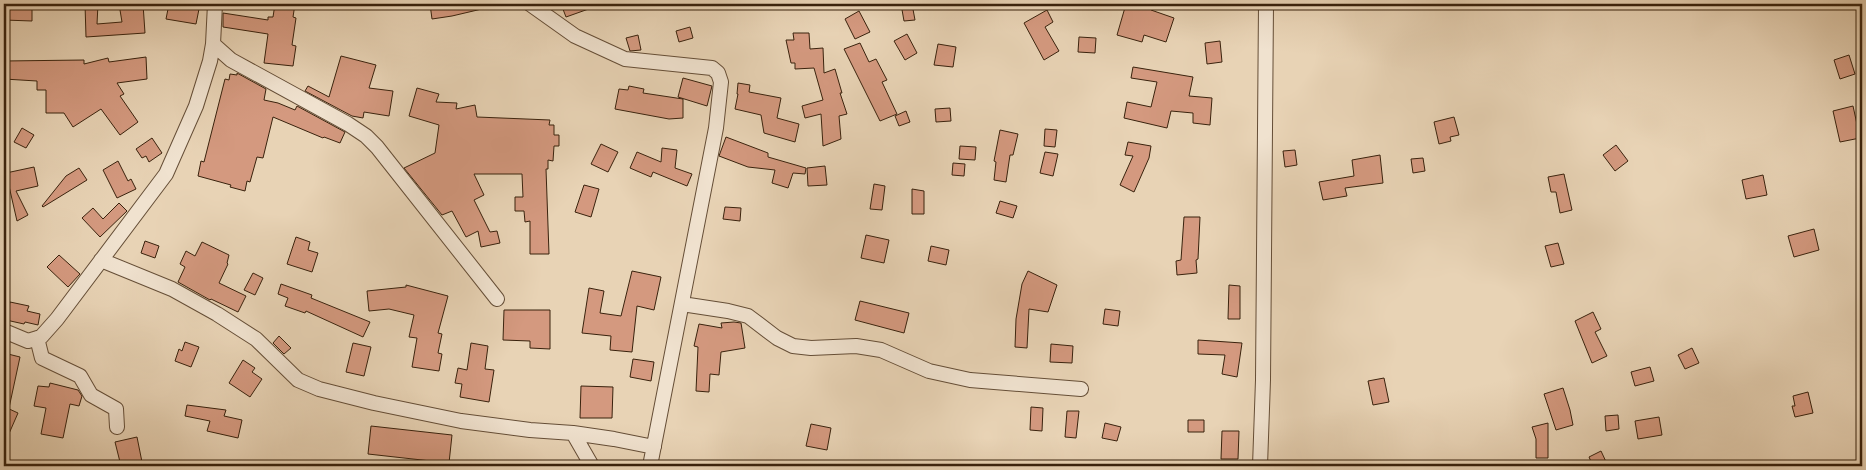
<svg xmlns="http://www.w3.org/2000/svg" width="1866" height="470" font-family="'EB Garamond',serif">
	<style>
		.building { fill: #d4997f; stroke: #39220d }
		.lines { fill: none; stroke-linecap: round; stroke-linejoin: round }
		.minor-casing { stroke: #654e37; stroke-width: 16 }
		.minor { stroke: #f0e2cf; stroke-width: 14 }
	</style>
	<rect width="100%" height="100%" fill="#e8d3b5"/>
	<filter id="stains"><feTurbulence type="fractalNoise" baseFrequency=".004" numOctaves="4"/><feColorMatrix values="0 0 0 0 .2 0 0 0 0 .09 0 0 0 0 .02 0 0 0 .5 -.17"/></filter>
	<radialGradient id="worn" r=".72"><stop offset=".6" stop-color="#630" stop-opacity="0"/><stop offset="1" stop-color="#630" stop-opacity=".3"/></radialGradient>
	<path class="building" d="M85,4H98L97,24L122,22L119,4H143L145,33L86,37Z
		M169,4L199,9L196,24L166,19Z
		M275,4H295L293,17L296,18L292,45L296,46L293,66L264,63L268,34L223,27V13L268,20V17H273Z
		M430,4H485L486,8L452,16L432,19Z
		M561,4H597V6L566,17Z
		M901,4H912L915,20L904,21Z
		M1126,4H1136L1151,8V10L1174,18L1166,42L1144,35L1142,42L1117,35Z
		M4,6L32,7V21L4,20Z
		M1047,10L1053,22L1045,27L1059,51L1044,60L1024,23Z
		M859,11L870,32L855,39L845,19Z
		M690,27L693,38L679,42L676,31Z
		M793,33H809L810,49L823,48L824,73L835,69L842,93H840L847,114L839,116L841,139L823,146L821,114L805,118L802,106L823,100L814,68L795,69V63H791L786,40H794Z
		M907,34L917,53L905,60L894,41Z
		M638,35L641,50L630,51L626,38Z
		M1079,37L1096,38L1095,53L1078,52Z
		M1220,41L1222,62L1207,64L1205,43Z
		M860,43L869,62L876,59L887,80L882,82L897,114L880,121L844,49Z
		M938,44L956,47L953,67L934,65Z
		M1849,55L1855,74L1840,79L1834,60Z
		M341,56L376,65L369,88L393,91L389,116L364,112L363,118L352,116L305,91L308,86L329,97Z
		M146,57L147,79L117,83L124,94L120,96L138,122L120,135L101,109L73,127L64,113H46V90H37V81L4,79V61L84,60V64L108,58L109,62Z
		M1133,67L1193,77L1189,96L1212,98L1210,125L1193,123V113L1171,111L1167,128L1124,118L1127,102L1151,107L1157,82L1131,78Z
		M237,73L266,89L264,100L278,103L295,110L297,106L345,132L340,143L324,137L323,138L273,117L263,158L257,157L250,182L247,181L245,191L230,187L231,185L198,176L201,161L204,162L225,79L229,80L230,74L237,75Z
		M683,78L712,86L707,106L678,97Z
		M738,83L750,85L749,92L781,98L777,118L799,124L795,142L764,133L761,115L735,109L738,94H737Z
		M629,86L644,89L643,93L683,99V118L669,119L615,109L619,89L628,90Z
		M417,88L439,94L436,102L457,103L456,109L475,105L477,117L550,120L549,125H554V135H559V146H554L553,161L548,160V169H546L549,254H530V221L525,222L524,211H515V197H523L522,174H474L484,195L474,200L490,232L497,231L500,243L481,247L478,231L466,237L452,211L442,215L404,168L435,153L439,125L409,116Z
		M1853,106L1860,138L1840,142L1833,111Z
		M950,108L951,121L936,122L935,109Z
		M906,111L910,122L899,126L895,116Z
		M1454,117L1459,135L1450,137L1451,141L1439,144L1434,122Z
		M22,128L34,135L26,148L14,142Z
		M1045,129L1057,130L1055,147L1044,146Z
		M1000,130L1018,134L1013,155H1010L1006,182L994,180L996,162L994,161Z
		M726,137L768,153V157L806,168L805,174L793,173L788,188L772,183L775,170L748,167L719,156Z
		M152,138L162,153L149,162L146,156L142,158L136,149Z
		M1128,142L1151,146L1149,158L1134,192L1120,185L1133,156L1125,155Z
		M601,144L618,152L608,172L591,164Z
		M1616,145L1628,161L1615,171L1603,155Z
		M960,146L976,147L975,160L959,159Z
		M662,148L677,150L675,168L692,174L687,186L653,172L651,177L630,168L637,152L661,162Z
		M1295,150L1297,165L1285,167L1283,151Z
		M1045,152L1058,154L1053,176L1040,173Z
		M1380,155L1383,183L1345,188L1347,196L1323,200L1319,182L1354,176L1352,160Z
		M1423,158L1425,171L1413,173L1411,159Z
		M118,161L128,181L131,179L136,189L117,198L103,170Z
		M953,163L965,164L964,176L952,175Z
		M825,166L827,185L808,186L807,168Z
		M34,167L38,186L16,191L28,215L17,221L6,173Z
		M79,168L87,180L43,207L42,206L66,176Z
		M1564,174L1572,210L1560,213L1556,192H1551L1548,177Z
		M1763,175L1767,195L1746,199L1742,180Z
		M874,184L885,186L882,210L870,209Z
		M584,185L599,189L591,217L575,212Z
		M912,189L924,191V214H912Z
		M1000,201L1017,206L1013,218L996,213Z
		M119,203L127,211L100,237L82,218L93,208L103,219Z
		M725,207L741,208L740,221L723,219Z
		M1184,217H1200L1198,259L1196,260L1197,273L1177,275L1176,261L1181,260Z
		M1814,229L1819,250L1794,257L1788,236Z
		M866,235L889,240L884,263L861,258Z
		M296,237L310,242L308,250L318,253L312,272L287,264Z
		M145,241L159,246L155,258L141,253Z
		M202,242L229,255L227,263L228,264L219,283L246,296L238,312L211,299L210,300L178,282L185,267L180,264L186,251L195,256Z
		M1558,243L1564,264L1551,267L1545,246Z
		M931,246L949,250L946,265L928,261Z
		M59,255L80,274L68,287L47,267Z
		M632,271L661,277L654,310L637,306L632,352L610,350L611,336L582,333L589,288L604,291L600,313L621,316Z
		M1028,271L1057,285L1048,312L1029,309L1027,348L1015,347L1016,319L1022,284Z
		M253,273L263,278L255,295L244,290Z
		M281,284L312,295L311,298L370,322L363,337L306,311L305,313L285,306L288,298L278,294Z
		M406,285L448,296L438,333L442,334L438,353L442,354L439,371L412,367L417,338L409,337L414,315L389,309L369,311L367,291L406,287Z
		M1229,285L1240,286V319H1228Z
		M860,301L909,313L904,333L855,320Z
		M10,302L29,306L27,311L40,314L38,325L25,322L24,324L6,320Z
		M1105,309L1120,311L1118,326L1103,324Z
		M504,310H550V349L530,348V341L503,340Z
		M1593,312L1601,329L1595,332L1607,356L1592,363L1575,321Z
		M734,322L741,323L745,348L721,352L719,375L710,374L709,392L696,391L698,347L694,346L699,324L722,328L721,323Z
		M279,336L291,348L284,354L273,343Z
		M1198,340L1242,343L1237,377L1222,374L1225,355L1198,354Z
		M185,342L199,347L191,367L175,361L179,349L182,351Z
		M353,343L371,347L364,376L346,372Z
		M471,343L488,346L485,369L494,370L489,402L460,397L462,384L455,383L458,368L467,370Z
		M1051,344L1073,346L1072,363L1050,362Z
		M1692,348L1699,363L1685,369L1678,355Z
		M8,354L20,357L9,408H7L18,413L4,445V362L6,363Z
		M633,359L654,362L651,381L630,377Z
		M243,360L255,368L252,372L262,379L250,397L229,383Z
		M1650,367L1654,381L1635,386L1631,372Z
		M1384,378L1389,402L1373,405L1368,381Z
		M50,383L78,390L82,396L79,406L70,404L63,438L41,434L46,408L34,406L38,386L49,387Z
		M581,386L613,387L612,418H580Z
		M1563,388L1570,410L1573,425L1556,430L1544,394Z
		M1808,392L1813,413L1795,417L1792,406H1795L1793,396Z
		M187,405L226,410L224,416L242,420L238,438L207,431L210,421L185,416Z
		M1031,407L1043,408L1042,431L1030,430Z
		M1067,411H1079L1076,438L1065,437Z
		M1618,415L1619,429L1606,431L1605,416Z
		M1659,417L1662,435L1638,439L1635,421Z
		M1188,420H1204V432H1188Z
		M1105,423L1121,427L1117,441L1102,438Z
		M1548,423V458H1536V439L1532,427Z
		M811,424L831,428L827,450L806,446Z
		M371,426L452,435L449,463L368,454Z
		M1222,431H1239L1238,459H1221Z
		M137,437L142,462L121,466L115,442Z
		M1601,451L1608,466H1593L1589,457Z"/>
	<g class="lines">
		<defs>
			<path id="minor" d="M530,4L575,36L625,59L712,68L718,73L721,82L716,128L650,466
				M213,44L231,60L348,124L366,136L377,147L497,299
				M101,260L172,289L217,314L256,339L298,380L319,389L374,403L461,421L530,430L573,433L614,439L654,447
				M682,304L728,311L748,316L777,338L793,346L811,348L856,346L881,350L929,371L970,380L1081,389
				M4,331L28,341L41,337L57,319L166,174L196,106L210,61L213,44L215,4
				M37,338L42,358L80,376L91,395L116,409L117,427
				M573,433L592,466
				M1260,466L1263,380L1266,4"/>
		</defs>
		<use href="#minor" class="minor-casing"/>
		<use href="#minor" class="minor"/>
	</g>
	<rect width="1866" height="470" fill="none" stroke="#e8d3b5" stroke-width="20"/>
	<rect x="5" y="5" width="1856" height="460" fill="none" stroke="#39220d" stroke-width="2.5"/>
	<rect x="10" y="10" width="1846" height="450" fill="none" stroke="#39220d"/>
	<rect width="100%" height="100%" filter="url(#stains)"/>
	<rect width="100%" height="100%" fill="url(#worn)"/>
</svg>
